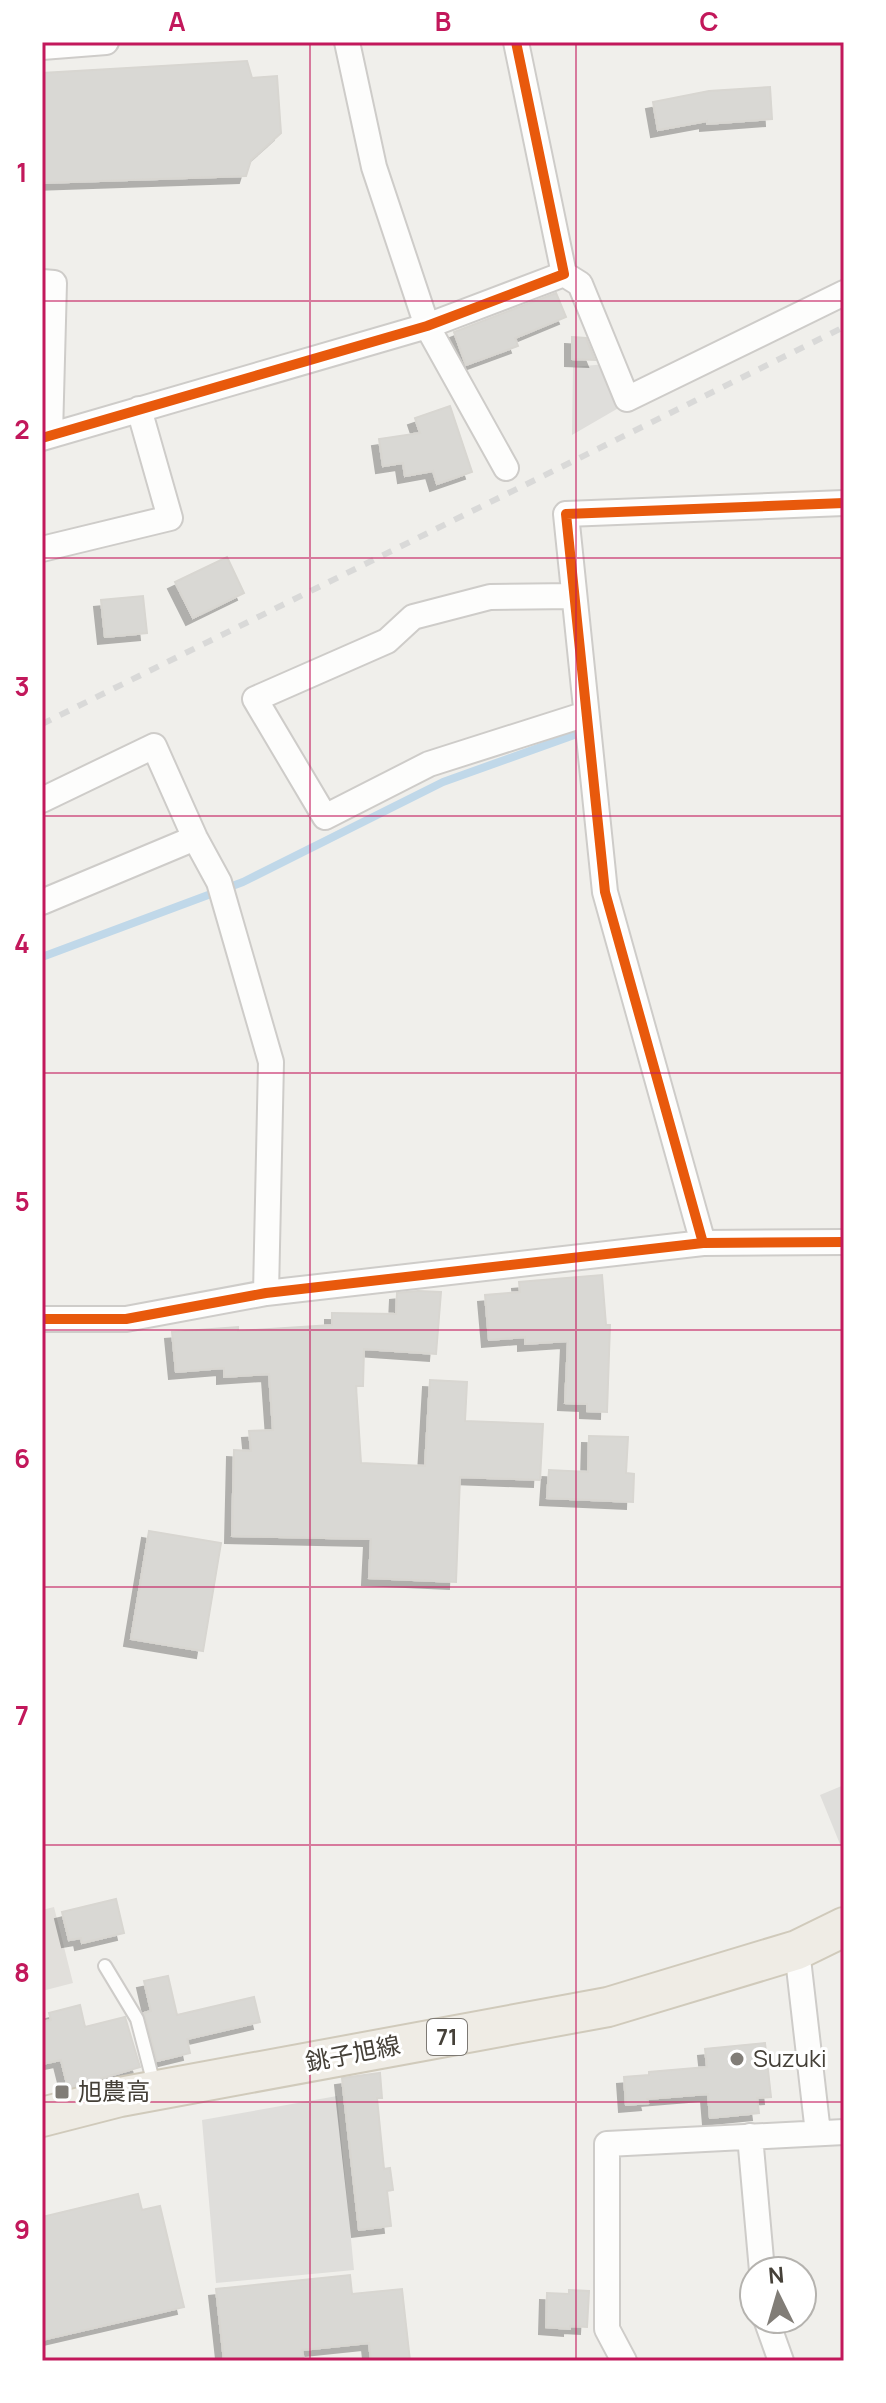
<svg xmlns="http://www.w3.org/2000/svg" width="886" height="2403" font-family="Manrope,'Noto Sans JP',sans-serif">
	<style>
		.industrial { fill: #e1dfdb }
		.parking { fill: #dfdedb }
		.lines { fill: none; stroke-linecap: round; stroke-linejoin: round }
		.stream { stroke: #c0d8e9; stroke-width: 8 }
		.building { fill: #d9d8d4; stroke: #d8d6d1; stroke-width: 2; filter: url(#shadow) }
		.service-casing { stroke: #ceccc9; stroke-width: 16 }
		.minor-casing { stroke: #ceccc9; stroke-width: 28 }
		.primary-casing { stroke: #d0cabb; stroke-width: 42 }
		.service { stroke: #fdfdfc; stroke-width: 12 }
		.minor { stroke: #fdfdfc; stroke-width: 24 }
		.primary { stroke: #efece5; stroke-width: 38 }
		.rail { stroke: #d9d9d8; stroke-width: 6; stroke-dasharray: 10 10; stroke-linecap: butt }
		.cycleway-casing { stroke: #fff; stroke-width: 15 }
		.cycleway { stroke: #e8590c; stroke-width: 10 }
		.grid { fill: none; stroke: #c2185b; stroke-width: 2; stroke-opacity: 0.55 }
		.poi-dot { fill: #817d77; stroke: #fff; stroke-width: 3 }
		.labels { text-anchor: middle; stroke-width: 6; stroke-linejoin: round; paint-order: stroke }
		.shield { fill: #fff; stroke: #7d7974; stroke-width: 2 }
		.shield-label { font-size: 22px; font-weight: bold; fill: #454038 }
		.street-label { font-size: 24px; fill: #454038; stroke: #fff }
		.poi-label { font-size: 24px; fill: #454038; stroke: #fff; text-anchor: start }
		.neatline { fill: none; stroke: #c2185b; stroke-width: 3 }
		.grid-label { font-size: 26px; text-anchor: middle; font-weight: bold; fill: #c2185b }
	</style>
	<defs>
		<filter id="shadow"><feDropShadow dx="-7" dy="7" stdDeviation="0" flood-color="#0004"/></filter>
	</defs>
	<rect width="100%" height="100%" fill="#f0efeb"/>
	<path class="industrial" d="M54,1907L73,1983L42,1991V1910Z"/>
	<path class="parking" d="M606,364L622,406L572,435L573,367Z
		M844,1785V1854L820,1795Z
		M337,2096L354,2270L216,2283L202,2120Z"/>
	<g class="lines">
		<path class="stream" d="M42,957L243,882L443,782L577,734"/>
	</g>
	<path class="building" d="M247,61L252,78L277,76L281,133L251,160L246,176L42,183V73Z
		M770,87L772,119L707,124V121L658,130L653,102L709,91Z
		M556,293L566,317L515,338L518,346L466,365L454,332Z
		M572,337L586,338L595,360L572,359Z
		M450,406L472,472L437,484L433,471L405,476L403,463L383,466L379,439L420,433L415,418Z
		M227,557L244,593L193,618L175,582Z
		M143,596L147,633L105,637L101,600Z
		M602,1275L606,1325H610L607,1412L587,1411V1404L565,1403L568,1341L525,1344V1337L489,1340L485,1295L520,1292L519,1282Z
		M418,1291L441,1292L436,1354L364,1349L363,1386H356L361,1463L425,1466L430,1380L467,1382L465,1421L543,1424L540,1480L460,1477L456,1582L369,1578L371,1539L232,1536L234,1450L251,1451L249,1431L273,1430L269,1374L224,1377V1368L176,1372L172,1332L238,1327V1331L332,1325V1313L396,1314L397,1293Z
		M589,1436L628,1437L626,1473L634,1474L633,1502L547,1498L549,1470L588,1472Z
		M149,1531L221,1543L203,1651L131,1639Z
		M116,1899L124,1933L82,1943L81,1938L69,1940L62,1912Z
		M168,1976L177,2015L254,1997L260,2022L187,2039L190,2053L157,2061L144,2013L151,2011L144,1981Z
		M80,2005L85,2027L125,2017L140,2067L68,2088L61,2060L42,2064V2022L51,2020L49,2013Z
		M765,2043L771,2097L757,2098L759,2113L710,2118L708,2094L647,2099L648,2103L626,2105L624,2077L649,2075V2072L707,2067L705,2049Z
		M380,2073L382,2098H377L384,2169L390,2168L393,2190L387,2191L391,2226L359,2230L342,2078Z
		M138,2194L142,2210L160,2206L184,2307L42,2340V2217Z
		M350,2275L352,2294L402,2289L410,2361H371L369,2343L302,2350L304,2361H224L216,2289Z
		M569,2290L589,2291L587,2327L570,2326V2329L546,2327L547,2293L569,2294Z"/>
	<g class="lines">
		<defs>
			<path id="service" d="M105,1966L137,2019L155,2088"/>
			<path id="minor" d="M347,42L374,167L427,326L506,468
				M42,47L106,42
				M564,274L580,284L627,399L844,293
				M42,282L54,283L50,435
				M42,438L427,326L564,274L516,42
				M42,549L170,518L139,409
				M574,596L490,597L413,617L387,641L255,699L325,817L429,764L586,714
				M42,800L154,746L195,838L219,882L271,1062L266,1293
				M42,902L195,838
				M703,1243L605,892L566,514L844,503
				M42,1319H126L266,1293L703,1243L844,1242
				M797,1950L818,2133
				M750,2136L762,2271
				M766,2319L781,2361
				M624,2361L607,2329V2144L844,2132"/>
			<path id="primary" d="M42,2117L120,2097L608,2007L797,1950L844,1927"/>
		</defs>
		<use href="#service" class="service-casing"/>
		<use href="#minor" class="minor-casing"/>
		<use href="#primary" class="primary-casing"/>
		<use href="#service" class="service"/>
		<use href="#minor" class="minor"/>
		<use href="#primary" class="primary"/>
		<path class="rail" d="M42,724L844,327"/>
		<defs>
			<path id="cycleway" d="M42,438L427,326L564,274L516,42
				M703,1243L605,892L566,514L844,503
				M42,1319H126L266,1293L703,1243L844,1242"/>
		</defs>
		<use href="#cycleway" class="cycleway-casing"/>
		<use href="#cycleway" class="cycleway"/>
	</g>
	<path class="grid" d="M310,42V2361M576,42V2361M42,301H844M42,558H844M42,816H844M42,1073H844M42,1330H844M42,1587H844M42,1845H844M42,2102H844"/>
	<g class="poi-dot">
		<circle cx="737" cy="2059" r="8"/>
		<rect x="54" y="2084" width="16" height="16" rx="4"/>
	</g>
	<g class="labels">
		<rect class="shield" x="427" y="2019" width="40" height="36" rx="6"/>
		<g class="shield-label">
			<text x="447" y="2045">71</text>
		</g>
		<g class="street-label">
			<text transform="translate(353 2054) rotate(-11)" y="8">銚子旭線</text>
		</g>
		<g class="poi-label">
			<text x="753" y="2067">Suzuki</text>
			<text x="78" y="2100">旭農高</text>
		</g>
	</g>
	<rect width="886" height="2403" fill="none" stroke="#ffffff" stroke-width="88"/>
	<g transform="translate(778 2295) rotate(355)"><circle r="38" fill="#ffffff" stroke="#b5b3af" stroke-width="2"/>
	<path d="M0-6L14 30L0 20L-14 30Z" fill="#817d77"/>
	<text y="-12" font-size="22" font-weight="bold" text-anchor="middle" fill="#454038">N</text>
	</g>
	<rect x="44" y="44" width="798" height="2315" class="neatline"/>
	<g class="grid-label">
		<text x="177" y="31">A</text>
		<text x="443" y="31">B</text>
		<text x="709" y="31">C</text>
		<text x="22" y="182">1</text>
		<text x="22" y="439">2</text>
		<text x="22" y="696">3</text>
		<text x="22" y="953">4</text>
		<text x="22" y="1211">5</text>
		<text x="22" y="1468">6</text>
		<text x="22" y="1725">7</text>
		<text x="22" y="1982">8</text>
		<text x="22" y="2239">9</text>
	</g>
</svg>
